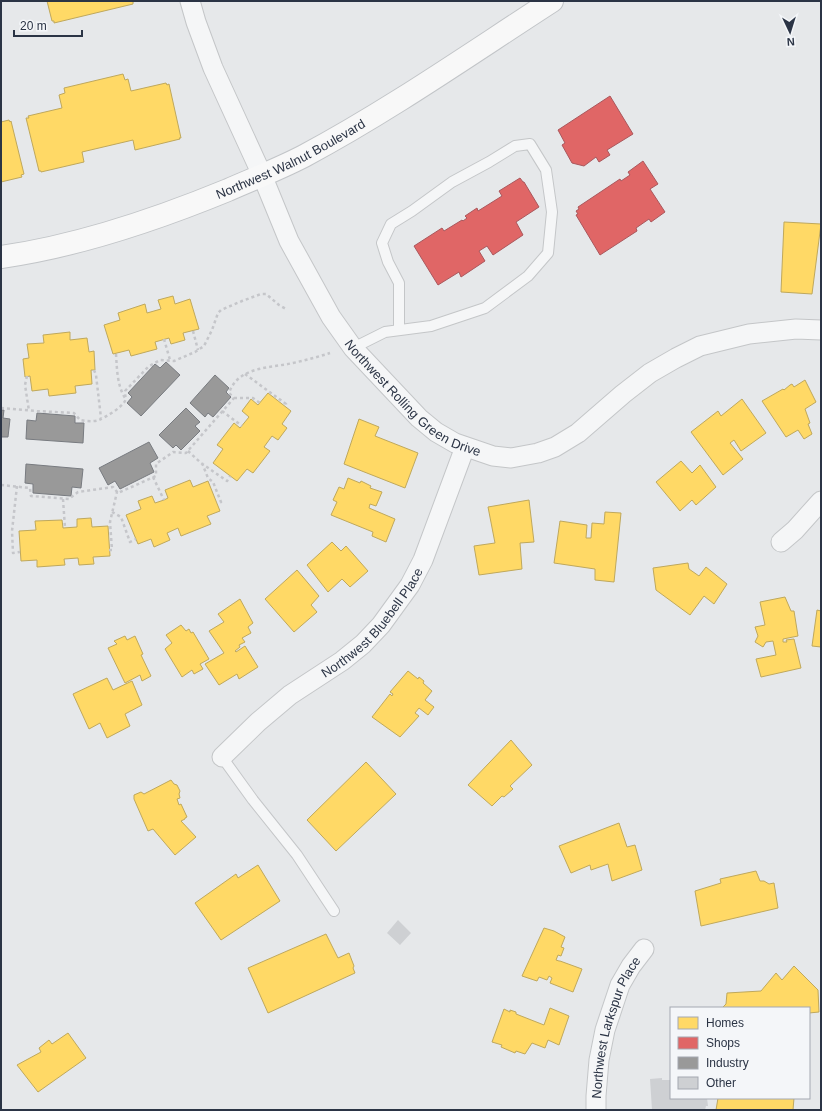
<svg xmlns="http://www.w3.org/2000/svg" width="822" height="1111" font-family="Arial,sans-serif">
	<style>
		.homes { fill: #ffd966; stroke: #bfa85c }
		.shops { fill: #e06666; stroke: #aa575c }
		.industry { fill: #999; stroke: #787b80 }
		.building { fill: #ced0d3 }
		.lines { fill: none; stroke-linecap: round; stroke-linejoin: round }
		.service-casing { stroke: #c4c6c8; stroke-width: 12 }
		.minor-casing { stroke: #c4c6c8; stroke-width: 21 }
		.primary-casing { stroke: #c2c5c8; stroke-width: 24 }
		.path { stroke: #c5c6ca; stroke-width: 2.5; stroke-dasharray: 3 3; stroke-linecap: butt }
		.service { stroke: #f5f6f7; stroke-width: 10 }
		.minor { stroke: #f5f6f7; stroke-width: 19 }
		.primary { stroke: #f8f8f8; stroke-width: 22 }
		.labels { text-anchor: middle; stroke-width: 4; stroke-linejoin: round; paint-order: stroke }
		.street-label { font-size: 13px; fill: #2b3445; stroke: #f4f6f9 }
	</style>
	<rect width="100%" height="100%" fill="#e6e8ea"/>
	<path class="homes" d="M47,1H135L133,2V4L54,23V21H52Z
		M123,74L125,80L128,79L131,91L166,83L167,85L169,84L181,138H179L180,139L135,150L133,140L82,152L84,162L41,172V171H39L26,118H29L28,116L62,108L59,95L65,93L64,88Z
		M9,120L10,122L11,121L24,174L21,175L22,177L1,182V122Z
		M784,222L821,224L812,294L781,292Z
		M173,296L175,304L190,299L199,329L183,333L185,340L171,344L169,338L155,342L157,349L131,356L129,350L113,354L104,325L120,320L118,313L145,304L147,313L161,309L158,300Z
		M70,332V340L87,338L89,352L94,351L95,370H91L92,384L75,386L76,393L49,396L48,389L32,391L30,376L25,377L23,359L29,358L27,344L44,343L43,335Z
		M805,380L816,402L805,409L810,423L808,424L812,434L804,439L798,430L786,437L762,401L783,389L784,390L790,385L792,384L794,387Z
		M268,393L291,411L282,424L287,428L278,440L272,436L264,447L270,451L253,473L247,469L237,481L213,463L223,449L217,445L234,423L240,428L249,417L242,411L251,399L258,405Z
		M742,399L766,433L741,451L734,440L730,443L743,459L723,475L691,432L718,411L721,416Z
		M359,419L379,427L375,436L418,453L405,488L344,464Z
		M681,461L692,473L700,465L716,487L696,505L692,500L680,511L656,482Z
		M348,478L360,483L361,481L371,486L370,488L382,492L376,506L370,504L369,508L395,519L386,542L372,536L373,532L331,515L337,502L333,500L339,487L344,489Z
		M190,480L193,487L208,481L220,511L207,516L211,524L181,536L178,528L167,533L170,540L154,547L151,539L138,544L126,515L141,509L138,501L152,496L155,503L164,500L168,498L165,490Z
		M529,500L534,542L520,543L522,569L479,575L474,546L495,543L488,507Z
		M605,512L621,513L614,582L595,580V569L554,563L560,521L587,525L586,538H591L592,523L604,524Z
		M91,518L92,527L108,526L110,556L93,557L94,564L79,565L78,558L64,559L65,565L37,567V560L21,561L19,531L36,530L35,521L62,520L63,528L77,527V519Z
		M332,542L341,551L346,546L368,571L350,587L342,579L328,592L307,565Z
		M688,563L689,569L699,576L706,567L727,584L714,604L704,596L690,615L656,590L653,568Z
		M297,570L319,596L311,605L317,612L294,632L265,599Z
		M785,597L791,611H794L798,636L783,639V642H787L786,640L794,639L801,668L761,677L756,659L776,655L773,641L766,642L763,647L755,642L758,636L755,627L765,625L760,602Z
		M240,599L253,623L248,627L251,633L242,638L245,642L239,645L240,647L235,651L236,652L245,646L258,667L239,679L237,674L219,685L205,664L224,653L209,631L224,622L218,614Z
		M817,610L821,611V647L812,646Z
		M181,625L186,631L189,629L191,633L193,632L209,659L200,664L203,669L194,674L192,670L182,677L165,649L172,643L166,635Z
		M125,636L127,640L135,636L143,654L141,655L151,676L142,681L140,675L125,683L108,648L117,644L114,641Z
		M408,671L418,679L419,677L424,681L423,683L432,691L425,700L434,707L428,715L419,708L415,713L419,716L400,737L372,717L390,694L392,696L393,694L390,692Z
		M107,678L113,690L132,681L142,705L125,714L130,726L107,738L100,723L89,729L73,694Z
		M511,740L532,765L510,786L513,789L504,797L502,796L492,806L468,785Z
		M366,762L396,794L336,851L307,820Z
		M171,780L174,784L177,785L180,791L179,794L180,798L177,799L179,805L181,804L187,817L185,818V819L181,821L196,837L175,855L153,829L148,831L134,799V795L141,792L144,794Z
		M619,823L627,847L635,845L642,870L612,881L608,864L591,870L590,865L571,873L559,846Z
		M258,865L280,901L221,940L195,903L236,874L238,878Z
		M756,871L760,881H764L769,884L774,883L778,908L701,926L695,891L721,883L720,879Z
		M544,928L554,931L565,937L561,947L564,948L561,956L558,955L556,960L559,961H560L582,969L573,992L550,983L552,978L549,976L547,980L539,977L537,981L522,976Z
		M326,934L338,958L349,953L354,966L353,968L355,973L268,1013L248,968Z
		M794,966L818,990L819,1012L809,1013V1008H722L726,1004L727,993L761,991L776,973L782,980Z
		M550,1008L569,1016L559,1045L548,1040L545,1048L532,1043L525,1054L516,1051L515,1053L501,1047L502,1045L492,1042L504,1009L510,1012V1010L516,1012V1014L544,1025Z
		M68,1033L86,1058L38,1092L17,1065L41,1052L39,1048L49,1040L52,1044Z
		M718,1098H794L793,1110H716Z"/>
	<path class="shops" d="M610,96L633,134L607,150L610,155L599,162L596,157L584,166L572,163L562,145L565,143L558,130Z
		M643,161L658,184L650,189L665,212L651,222L649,219L636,228L637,231L600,255L576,215L578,214L576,211L579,209L578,207L620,179L621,181L630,175L628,172Z
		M520,178L523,182H524L539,207L516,222L523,235L493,255L487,246L479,251L485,261L461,277L459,272L438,285L414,246L442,228L444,231L462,220L463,221L467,218L465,216L477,208L478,211L502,196L499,191Z"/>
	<path class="industry" d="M166,362L180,375L141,416L127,403L132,397L128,393L155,364L160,368Z
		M215,375L229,388L226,392L231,397L213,417L208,413L205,417L190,403Z
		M186,408L200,422L195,426L200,431L181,450L176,445L173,448L159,435Z
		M1,410H4L3,418L10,419L8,437H1Z
		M37,413L75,416V423H84L83,443L26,439L27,420L36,421Z
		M149,442L158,458L150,463L154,472L120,489L115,481L108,485L99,468Z
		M26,464L83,469L81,488L72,487L71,496L33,493V484L25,483Z"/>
	<path class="building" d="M398,920L411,933L400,945L387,933Z
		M662,1078V1080H671V1098H707L708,1106H706L705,1110H652L650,1079Z"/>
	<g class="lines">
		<defs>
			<path id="service" d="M353,348L385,332L431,326L485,308L528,276L548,253L552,212L546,170L530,144L515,146L489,162L452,182L412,211L391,224L382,243L388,262L399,283V330
				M222,757L253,800L297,855L334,911"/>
			<g id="minor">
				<path id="s1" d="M190,1L196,22L213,68L262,175L289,241L331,317L353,348L419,418L436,432L455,443L493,456L511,458L538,453L555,447L578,433L623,394L650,373L676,358L700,346L749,334L796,329L821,330"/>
				<path d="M781,542L795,530L821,501"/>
				<path id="s2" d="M222,757L258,722L290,695L342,661L363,644L381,625L410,585L423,560L465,447"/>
				<path id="s3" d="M596,1110V1096L599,1060L605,1030L620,985L631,966L644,949"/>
			</g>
			<g id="primary">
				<path id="s4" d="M1,257C79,246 155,220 228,190C253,179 279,169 304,156C390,110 470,54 552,1"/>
			</g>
		</defs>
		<use href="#service" class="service-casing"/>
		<use href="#minor" class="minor-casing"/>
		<use href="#primary" class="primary-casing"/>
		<path class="path" d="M193,331L198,350
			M164,339L170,360
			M116,354C117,369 117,385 125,398
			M94,370L96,375L101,418
			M245,374L286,404L285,406
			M27,376L25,385L29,411
			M234,398H253L260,403
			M1,408L37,411L74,413L80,420C86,421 93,422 99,420C106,417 121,408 125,401C126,398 125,395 125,391L148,367L160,360L174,361L195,352L204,346L212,330L218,313L221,310L242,301L261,294H266L279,305L286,309
			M222,411L242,426
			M188,451L201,463L227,481L230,476
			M202,463L208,478L213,482L221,502L217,503
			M153,477L164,500
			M1,485L30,488L31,496L69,499L78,492L113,487L118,493L156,476V464L173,452L186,453L234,398L229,393C238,366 271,368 293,363C306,360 318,357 330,353
			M17,486L12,531L13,553L20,552
			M63,499L65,528
			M112,512L121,517L130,542L136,539
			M109,550H112L110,522L117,492"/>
		<use href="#service" class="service"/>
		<use href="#minor" class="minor"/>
		<use href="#primary" class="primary"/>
	</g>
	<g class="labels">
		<g class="street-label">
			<text dy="5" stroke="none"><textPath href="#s4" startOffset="307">Northwest Walnut Boulevard</textPath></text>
			<text dy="5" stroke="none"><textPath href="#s1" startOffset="464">Northwest Rolling Green Drive</textPath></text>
			<text dy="5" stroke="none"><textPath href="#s2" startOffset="203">Northwest Bluebell Place</textPath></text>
			<text dy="5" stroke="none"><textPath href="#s3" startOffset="86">Northwest Larkspur Place</textPath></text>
		</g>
	</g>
	<rect width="822" height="1111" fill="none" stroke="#2b3445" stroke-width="4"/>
	<rect x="670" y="1007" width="140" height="92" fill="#f4f6f9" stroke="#a4a8b1"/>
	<rect x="678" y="1017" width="20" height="12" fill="#ffd966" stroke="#a4a8b1"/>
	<text x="706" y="1027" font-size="12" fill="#2b3445">Homes</text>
	<rect x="678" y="1037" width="20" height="12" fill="#e06666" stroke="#a4a8b1"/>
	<text x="706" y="1047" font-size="12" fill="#2b3445">Shops</text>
	<rect x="678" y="1057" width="20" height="12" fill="#999999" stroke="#a4a8b1"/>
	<text x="706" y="1067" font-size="12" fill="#2b3445">Industry</text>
	<rect x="678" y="1077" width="20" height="12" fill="#ced0d3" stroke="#a4a8b1"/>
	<text x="706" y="1087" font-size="12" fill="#2b3445">Other</text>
	<g transform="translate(790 32) rotate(176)" stroke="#f4f6f9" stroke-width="3" paint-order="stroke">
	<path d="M0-3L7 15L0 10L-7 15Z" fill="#2b3445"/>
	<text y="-6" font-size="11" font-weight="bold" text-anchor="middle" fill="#2b3445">N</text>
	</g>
	<path d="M14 30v6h68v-6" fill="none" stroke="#2b3445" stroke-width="2"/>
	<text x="20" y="30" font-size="12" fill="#2b3445" stroke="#f4f6f9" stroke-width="3" paint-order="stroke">20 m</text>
</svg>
